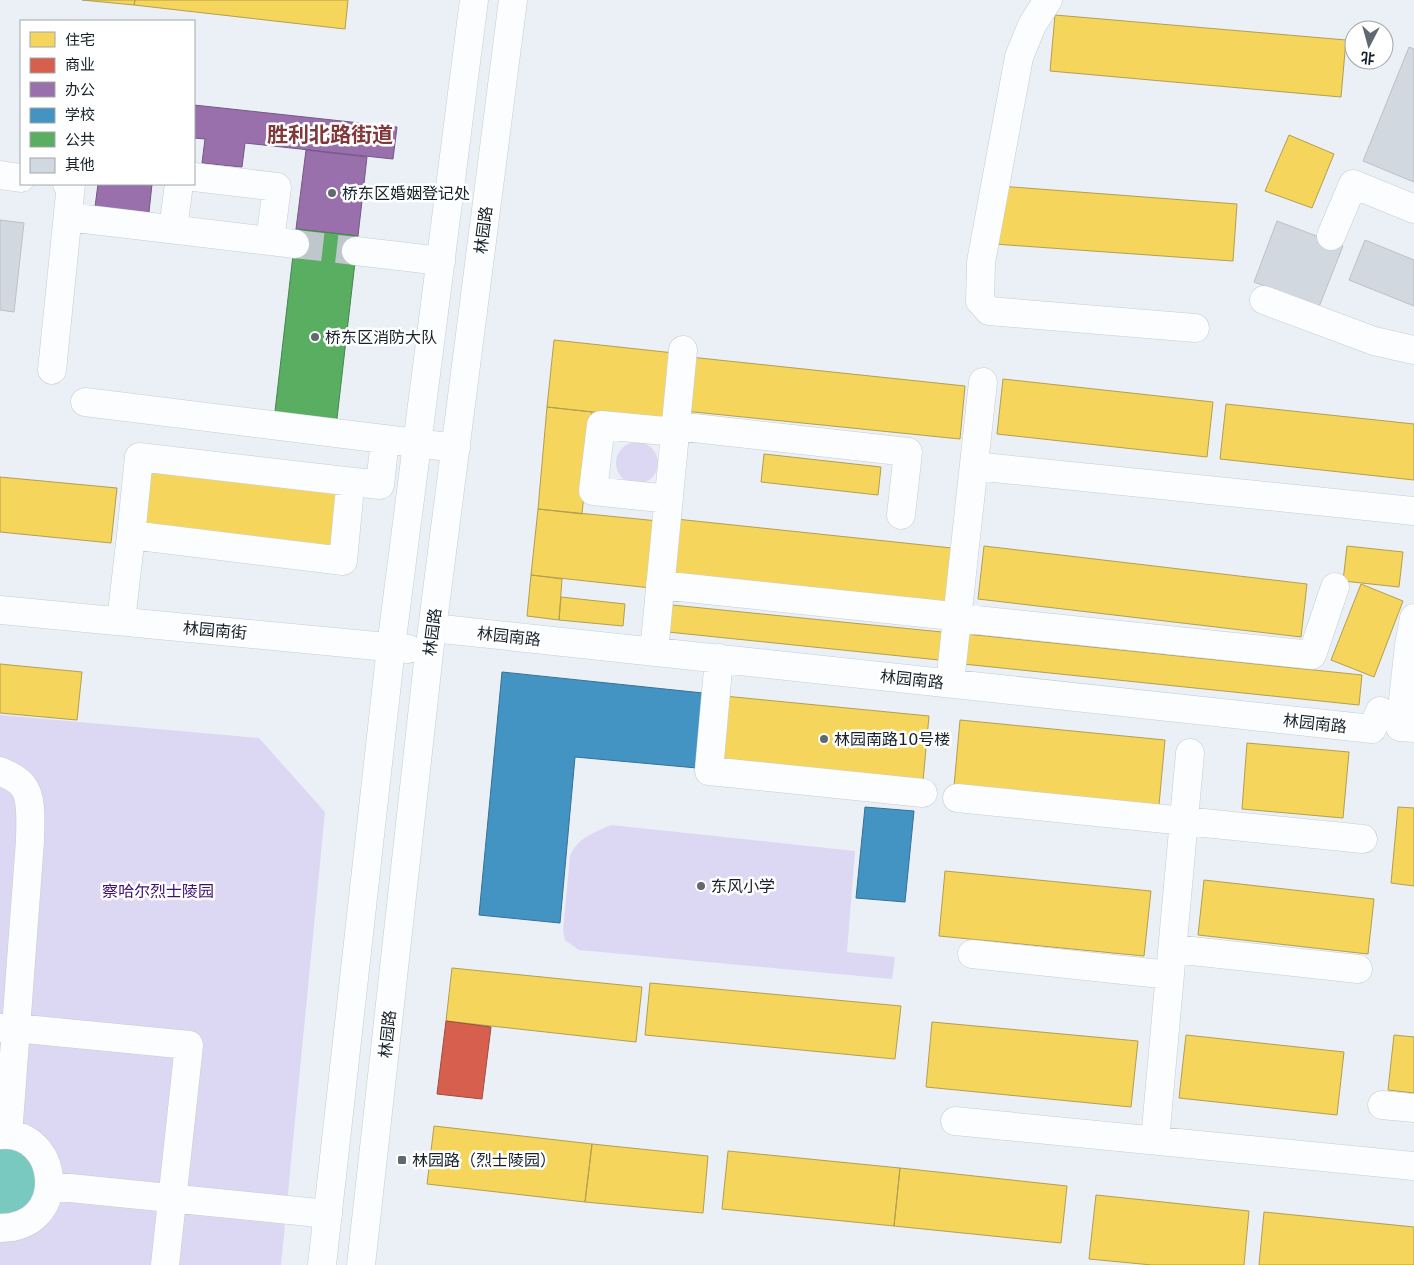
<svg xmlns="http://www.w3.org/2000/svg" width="1414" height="1265" font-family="'DejaVu Sans','Noto Sans SC',sans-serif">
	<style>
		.green { fill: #dcd8f4 }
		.water { fill: #7ac9c1 }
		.homes { fill: #f6d55c; stroke: #b39f4d }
		.shops { fill: #d6604d; stroke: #9c4d42 }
		.offices { fill: #9970ab; stroke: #725884 }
		.schools { fill: #4393c3; stroke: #367195 }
		.public { fill: #5aae61; stroke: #468450 }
		.building { fill: #d2d8df; stroke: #bcc0c8 }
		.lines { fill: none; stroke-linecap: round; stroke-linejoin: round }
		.minor-tunnel { stroke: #c0c7cc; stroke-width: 28; stroke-dasharray: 28 14; stroke-linecap: butt }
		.minor-casing { stroke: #c5cdd3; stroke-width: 29 }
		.major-casing { stroke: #c5cdd3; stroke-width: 29 }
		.minor { stroke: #fcfdfe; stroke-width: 28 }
		.major { stroke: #fcfdfe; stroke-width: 28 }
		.poi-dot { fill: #606970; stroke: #fff; stroke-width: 2 }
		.labels { text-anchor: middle; stroke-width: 5; stroke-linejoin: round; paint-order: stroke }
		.poi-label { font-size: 16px; fill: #162129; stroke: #fff; text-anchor: start }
		.street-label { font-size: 16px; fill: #162129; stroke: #fff }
		.park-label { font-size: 16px; fill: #3e0f77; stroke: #fff }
		.district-label { font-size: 21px; font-weight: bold; fill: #80383a; stroke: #fff }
	</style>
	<rect width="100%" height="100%" fill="#eaf0f5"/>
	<path class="green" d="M616 463a21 21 0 1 1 42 0a21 21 0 1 1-42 0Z
		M0,715L259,738L325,812L281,1265H0Z
		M611,825L855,851L847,952L895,957L892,979L579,950L565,940L563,930L570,856C578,837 594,833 611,825Z"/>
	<path class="water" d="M0,1148L15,1149L25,1155L38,1173L37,1195L22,1212L0,1217Z"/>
	<path class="homes" d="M82,0H135L134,5Z
		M135,0H348L345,29L134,5Z
		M1055,15L1346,40L1341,97L1050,71Z
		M1289,135L1334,154L1312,208L1265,191Z
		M999,186L1237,204L1233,261L994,244Z
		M554,340L674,353L667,420L547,407Z
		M690,357L965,386L960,439L684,411Z
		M1003,379L1213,402L1207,457L997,434Z
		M1226,404L1414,424V480L1220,459Z
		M547,407L592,412L582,514L538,509Z
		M764,454L881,467L878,495L761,482Z
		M148,471L340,493L333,551L142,529Z
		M0,477L117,488L111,543L0,532Z
		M538,509L658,521L651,588L531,575Z
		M676,519L952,548L947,602L671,573Z
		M984,546L1307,584L1301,637L978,599Z
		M1347,546L1403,552L1399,587L1343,581Z
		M531,575L562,579L559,620L527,616Z
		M1361,584L1403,601L1374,677L1331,660Z
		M561,597L625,604L623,626L559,620Z
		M672,605L942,632L939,660L668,632Z
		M966,634L1362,675L1359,705L963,664Z
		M0,664L82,672L77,720L0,713Z
		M724,696L929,716L923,781L718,761Z
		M960,720L1165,740L1159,805L954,786Z
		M1247,743L1349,752L1343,818L1242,809Z
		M1398,807L1414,808V886L1391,883Z
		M945,871L1151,891L1144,956L939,936Z
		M1204,880L1374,899L1368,954L1198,935Z
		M452,968L642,987L636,1042L446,1021Z
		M650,983L901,1006L895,1059L645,1035Z
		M932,1022L1138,1041L1131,1107L926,1087Z
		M1186,1035L1344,1052L1337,1115L1179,1098Z
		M1394,1035L1414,1037V1093L1388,1090Z
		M434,1126L592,1144L585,1202L427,1184Z
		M592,1144L708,1156L703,1213L585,1202Z
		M728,1151L900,1168L894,1226L722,1209Z
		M900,1168L1067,1186L1061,1243L894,1226Z
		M1096,1195L1249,1211L1244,1265H1152L1089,1259Z
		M1264,1212L1414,1227V1265H1259Z"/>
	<path class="shops" d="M446,1021L491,1027L482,1099L437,1094Z"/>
	<path class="offices" d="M194,105L397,127L393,159L245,143L242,167L202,163L205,139L194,138Z
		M306,150L367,157L358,236L296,229Z
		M98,184H152L149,212L95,207Z"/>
	<path class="schools" d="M502,672L703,693L697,768L575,757L560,923L479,915Z
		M865,807L914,811L905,902L856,898Z"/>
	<path class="public" d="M296,229L358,236L336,427L274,420Z"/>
	<path class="building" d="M1409,47L1414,49V182L1363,161Z
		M0,220L24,223L14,312L0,310Z
		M1277,221L1343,246L1319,307L1254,282Z
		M1365,240L1414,260V306L1349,280Z"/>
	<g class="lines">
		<path class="minor-tunnel" d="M295,244L356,251"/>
		<defs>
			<path id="minor" d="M1048,0L1032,25L1019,57L981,262L980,301L989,311L1195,328
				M0,175L21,178
				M194,177L277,187L270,241
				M68,217L295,244
				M173,229L179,184
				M1331,236L1353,184L1414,209
				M356,251L441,261
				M1264,300L1374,341L1414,350
				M52,370L71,184H67
				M85,402L456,448
				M676,426L908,452L901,515
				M974,466L1414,511
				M669,499L593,491L601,425L675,432
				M131,535L139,457L380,485L385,439
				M660,585L943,615
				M957,618L1312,655L1335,587
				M1414,618L1409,645L1400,727L1414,728
				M121,621L131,535L343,561L349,498
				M433,628L1372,729L1380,711
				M654,652L683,350
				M719,658L709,771L923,793
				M950,683L983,382
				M0,771C8,775 17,778 23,786C33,798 30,826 30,841L8,1135
				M957,798L1363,839
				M1173,949L1358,969
				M972,954L1170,975
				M0,1028H15L189,1045L165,1265
				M1382,1105L1414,1108
				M955,1121L1414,1166
				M0,1135C60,1129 71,1228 0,1228
				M1155,1140L1190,753
				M50,1186L328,1214"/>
			<path id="major" d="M0,610L408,649
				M322,1265L391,647L474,0
				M361,1265L429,653L513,0"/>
		</defs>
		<use href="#minor" class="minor-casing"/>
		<use href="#major" class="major-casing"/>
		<use href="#minor" class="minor"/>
		<use href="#major" class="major"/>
	</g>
	<g class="poi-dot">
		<circle cx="332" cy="193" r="5"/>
		<circle cx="315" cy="337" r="5"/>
		<circle cx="824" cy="739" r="5"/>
		<circle cx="701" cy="886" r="5"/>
		<rect x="397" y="1155" width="10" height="10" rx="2.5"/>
	</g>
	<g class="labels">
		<g class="poi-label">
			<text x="342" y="199">桥东区婚姻登记处</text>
			<text x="325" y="343">桥东区消防大队</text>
			<text x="834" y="745">林园南路10号楼</text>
			<text x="711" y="892">东风小学</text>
			<text x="412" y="1166">林园路（烈士陵园）</text>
		</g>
		<g class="street-label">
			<text transform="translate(483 230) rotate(-83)" y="6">林园路</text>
			<text transform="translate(215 630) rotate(5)" y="6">林园南街</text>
			<text transform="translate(432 632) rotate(-83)" y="6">林园路</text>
			<text transform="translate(509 636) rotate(6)" y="6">林园南路</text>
			<text transform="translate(912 679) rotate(6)" y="6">林园南路</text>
			<text transform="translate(1315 723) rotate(6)" y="6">林园南路</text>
			<text transform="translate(387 1034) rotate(-84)" y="6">林园路</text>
		</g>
		<g class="park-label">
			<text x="158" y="897">察哈尔烈士陵园</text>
		</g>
		<g class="district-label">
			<text x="330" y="142">胜利北路街道</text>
		</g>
	</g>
	<rect x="20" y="20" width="175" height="165" fill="#ffffff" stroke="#a2a6a9"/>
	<rect x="30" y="32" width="25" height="15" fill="#f6d55c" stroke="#a2a6a9"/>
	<text x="65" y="45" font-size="15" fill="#162129">住宅</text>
	<rect x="30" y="58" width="25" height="15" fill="#d6604d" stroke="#a2a6a9"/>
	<text x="65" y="70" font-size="15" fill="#162129">商业</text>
	<rect x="30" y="82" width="25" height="15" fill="#9970ab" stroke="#a2a6a9"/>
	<text x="65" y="95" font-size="15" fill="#162129">办公</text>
	<rect x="30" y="108" width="25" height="15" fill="#4393c3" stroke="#a2a6a9"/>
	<text x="65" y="120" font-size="15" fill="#162129">学校</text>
	<rect x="30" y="132" width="25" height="15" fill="#5aae61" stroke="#a2a6a9"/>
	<text x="65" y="145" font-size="15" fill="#162129">公共</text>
	<rect x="30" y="158" width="25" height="15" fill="#d2d8df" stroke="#a2a6a9"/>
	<text x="65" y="170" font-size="15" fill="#162129">其他</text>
	<g transform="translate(1369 45) rotate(186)"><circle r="24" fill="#ffffff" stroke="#a2a6a9"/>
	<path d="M0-4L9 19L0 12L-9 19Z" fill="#606970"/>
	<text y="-8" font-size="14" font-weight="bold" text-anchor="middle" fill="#162129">北</text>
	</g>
</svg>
